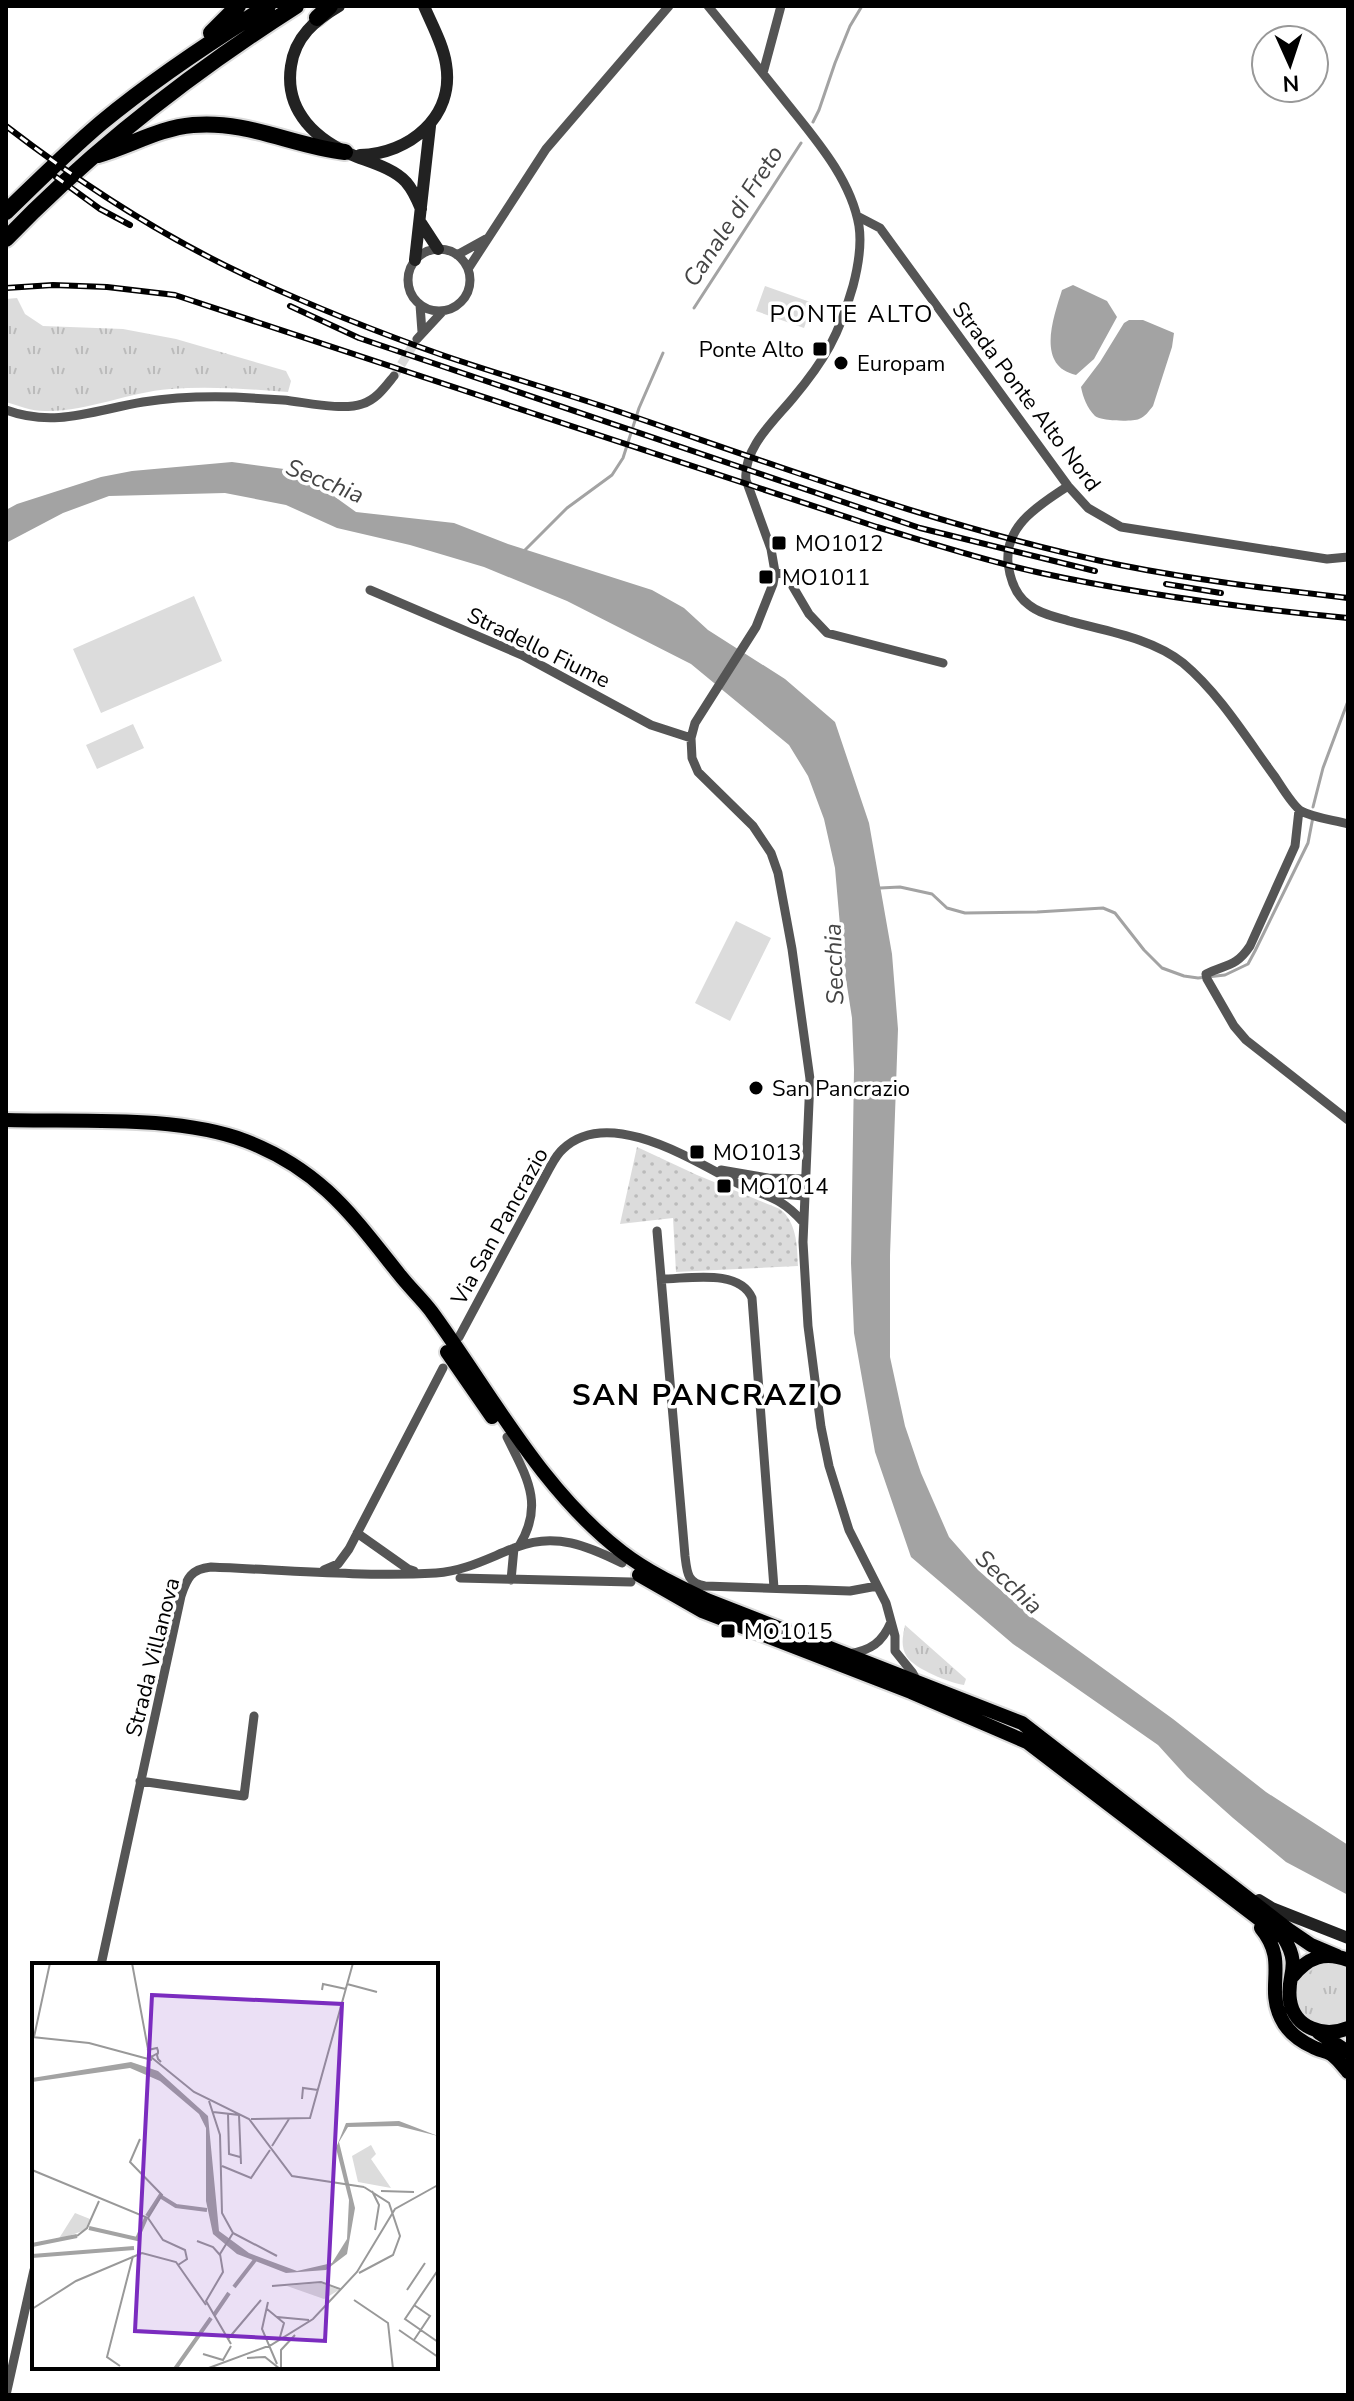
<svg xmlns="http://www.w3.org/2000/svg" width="1354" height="2401" font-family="'Nunito Sans',sans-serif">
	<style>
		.grass { fill: url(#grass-tufts) }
		.park { fill: url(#park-dots) }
		.pitch { fill: #dcdcdc }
		.water { fill: #a3a3a3 }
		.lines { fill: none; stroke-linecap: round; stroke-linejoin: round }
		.stream { stroke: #a3a3a3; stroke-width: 3 }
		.street-tunnel { stroke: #d9d9d9; stroke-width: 9; stroke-dasharray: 9 4.5; stroke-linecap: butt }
		.primary-casing { stroke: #dbdbdb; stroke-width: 18 }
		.highway-casing { stroke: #dbdbdb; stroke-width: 20 }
		.street { stroke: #555; stroke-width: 9 }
		.secondary { stroke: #222; stroke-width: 12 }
		.primary { stroke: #000; stroke-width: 14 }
		.highway { stroke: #000; stroke-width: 16 }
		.rail-casing { stroke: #000; stroke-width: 6 }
		.rail { stroke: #fff; stroke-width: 3; stroke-dasharray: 9; stroke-linecap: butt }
		.poi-dot { fill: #000; stroke: #fff; stroke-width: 3 }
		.labels { text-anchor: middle; stroke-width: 7; stroke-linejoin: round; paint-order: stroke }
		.poi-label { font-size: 22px; fill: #000; stroke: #fff; text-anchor: start }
		.street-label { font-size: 22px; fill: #000; stroke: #fff }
		.water-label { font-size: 24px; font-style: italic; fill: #444; stroke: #fff }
		.neighbourhood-label { font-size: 24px; letter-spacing: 2px; fill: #000; stroke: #fff }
		.district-label { font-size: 30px; font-weight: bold; letter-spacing: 2px; fill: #000; stroke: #fff }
		.inset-river { fill: none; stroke: #a3a3a3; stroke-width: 4 }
		.inset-road { fill: none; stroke: #999; stroke-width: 2 }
		.view { fill: #7b2cbf; fill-opacity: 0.15; stroke: #7b2cbf; stroke-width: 4 }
		.inset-edge { fill: none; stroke: #000; stroke-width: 4 }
	</style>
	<defs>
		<pattern id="grass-tufts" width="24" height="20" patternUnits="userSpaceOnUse" patternTransform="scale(2)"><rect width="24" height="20" fill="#dcdcdc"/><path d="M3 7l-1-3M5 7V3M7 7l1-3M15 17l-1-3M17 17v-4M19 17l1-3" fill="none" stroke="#bbb"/></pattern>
		<pattern id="park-dots" width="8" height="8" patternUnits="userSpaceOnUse" patternTransform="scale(2)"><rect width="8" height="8" fill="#dcdcdc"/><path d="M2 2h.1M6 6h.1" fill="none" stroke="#bbb" stroke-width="1.8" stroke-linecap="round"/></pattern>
	</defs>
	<rect width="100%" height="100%" fill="#fff"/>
	<path class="grass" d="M17,298L25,314L43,326L123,329L176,339L286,371L291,381L288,392C249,389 209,386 170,389C129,392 89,411 48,411C33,412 20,406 6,402V299Z
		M905,1625L966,1679L964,1685C950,1683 915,1669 907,1657C900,1646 903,1636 905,1625Z
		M1325,1963L1339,1964L1348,1970V2019C1303,2048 1271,1974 1325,1963Z"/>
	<path class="park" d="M637,1147L697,1175L780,1209C797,1223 797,1245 798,1266L676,1272L673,1218L620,1224Z"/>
	<path class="pitch" d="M765,286L813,303L804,328L756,311Z
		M194,596L222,661L101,713L73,649Z
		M133,724L144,748L97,769L86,745Z
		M736,921L771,938L730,1021L695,1003Z"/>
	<path class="water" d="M1073,285L1107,301L1117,317L1094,359L1076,375C1035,366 1054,316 1062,290Z
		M1129,320H1143L1174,333L1172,347L1153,406C1149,411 1145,417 1139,419C1132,422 1100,421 1095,416C1087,408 1083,397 1081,387L1100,362L1124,323Z
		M232,462L299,471L356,512L454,523L508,544L652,590L684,608L708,630L785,679L835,722L869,823L892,954L898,1029L890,1255V1357L905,1426L921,1473L949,1537L978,1570L1028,1614L1173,1719L1266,1792L1348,1845V1895L1286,1862L1233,1818L1187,1777L1158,1745L1013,1644L911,1557L875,1452L854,1333L851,1263L854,1070L852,1018L843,960L835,868L824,819L808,776L789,745L691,664L567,601L484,567L410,545L337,528L286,505L225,493L109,496L63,513L6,543V510L17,504L101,477L132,471Z"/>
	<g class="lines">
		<path class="stream" d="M813,122L819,110L835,63L850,26L862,6
			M694,308L801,143
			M525,550L567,508L612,475L623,458L639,408L663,353
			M1313,807L1323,768L1348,701
			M880,888L900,887L932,894L947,908L965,913L1037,912L1103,908L1115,913L1144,950L1162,968L1184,976L1198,978L1225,975L1248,964L1255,951L1308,843L1313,817"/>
		<path class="street-tunnel" d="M394,376L417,339"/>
		<defs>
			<path id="primary" d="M6,1120C81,1122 177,1115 246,1141C321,1170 352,1215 399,1274C409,1287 421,1298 431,1311C491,1393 541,1490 622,1552C648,1572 678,1586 707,1600L1022,1723L1289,1930L1311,1945L1337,1956
				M447,1352L492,1417
				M639,1575L702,1611L911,1692L1027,1742L1284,1938C1302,1968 1286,1974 1290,2000C1294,2028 1324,2038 1348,2028
				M1261,1928C1289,1962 1265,1985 1281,2018C1287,2031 1300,2041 1313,2047C1318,2050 1325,2051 1331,2054C1337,2058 1343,2066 1348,2072
				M1293,1976C1308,1957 1325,1951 1348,1960
				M1319,2033L1348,2052"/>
			<path id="highway" d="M317,18L330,6
				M211,33L238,6
				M98,155C130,146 159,128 193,125C247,120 293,146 345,152
				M6,212C37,182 68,151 101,123C153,80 210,42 268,6
				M6,239C93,149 191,73 296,6"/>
		</defs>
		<use href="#primary" class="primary-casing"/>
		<use href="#highway" class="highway-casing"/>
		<path class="street" d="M708,6C735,39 762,72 789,106C817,141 851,180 859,226C862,246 858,267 853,286C839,335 825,360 793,398C774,421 743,448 746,480L771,549L775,572L773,584L756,627L695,723L691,738L692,758L698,772L753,826L771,853L778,873L792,949L810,1079L803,1242L808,1326L821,1427L829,1466L849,1530L886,1603L895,1636V1651L912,1672L918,1683
			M763,73L781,6
			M857,216L880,228L1068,486L1088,508L1121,527L1327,559L1348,557
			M408 280a31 31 0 1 1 62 0a31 31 0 1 1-62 0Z
			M457,255L486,239
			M468,269L546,149L669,6
			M420,305L422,332
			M417,339L443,311
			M6,410C55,428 95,410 143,402C174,397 204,396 235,397C251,398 267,399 283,400C305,402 342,411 362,404C376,400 385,387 394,376
			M1068,486C1040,505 1005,524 1008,563C1010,579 1016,596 1029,605C1040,614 1056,617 1069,621C1106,631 1152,638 1183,663C1220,694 1247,739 1275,777C1281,786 1293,806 1301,811C1314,818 1334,820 1348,824
			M775,572L786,575L809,614L827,633L943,663
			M370,590L522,655L651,725L691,738
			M1299,810L1295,846L1250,946C1236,967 1227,964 1206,974L1207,979L1234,1026L1246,1040L1348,1120
			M721,1170L768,1178L805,1179
			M769,1193L804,1196
			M657,1231L685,1556C687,1572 687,1583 705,1586L850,1591L877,1586
			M661,1279C688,1279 739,1268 752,1298L774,1588
			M459,1337L549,1169C553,1162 557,1154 563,1149C608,1106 691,1159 735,1182C764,1197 778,1194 803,1222
			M507,1437C526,1476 545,1504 519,1546
			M357,1533L408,1569L414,1571
			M324,1570L338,1564L349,1549L443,1368
			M460,1578L631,1582
			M511,1580L514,1548
			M849,1654C871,1650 882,1643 891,1622
			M140,1781L244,1796L254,1716
			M101,1965L181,1596C187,1578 191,1569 211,1567C284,1570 363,1577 436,1573C466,1571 490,1557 517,1547C555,1532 588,1546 622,1563
			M6,2395L34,2270"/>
		<path class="secondary" d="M339,6C315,20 295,37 291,66C284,112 317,141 357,157C373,163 394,169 406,182C413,190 417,199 421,209
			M360,155C409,154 455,117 446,64C443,44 432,25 424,6
			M421,223L438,249
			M415,260L430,126
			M1259,1900L1272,1908L1348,1938"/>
		<use href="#primary" class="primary"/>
		<use href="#highway" class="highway"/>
		<defs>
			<path id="rail" d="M6,126C80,183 160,235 245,275C309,305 377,332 445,356C504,376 564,393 623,413C787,469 950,530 1120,565C1195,580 1272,589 1348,598
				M56,177L100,209L130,225
				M6,288L53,285L107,287L175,295L877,527C931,543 985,561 1041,573C1142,595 1245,608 1348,618
				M290,306L359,338L920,528L1095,571
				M1166,584L1221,593"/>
		</defs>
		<use href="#rail" class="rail-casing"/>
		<use href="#rail" class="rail"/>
	</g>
	<g class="poi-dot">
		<rect x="812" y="341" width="16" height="16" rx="4"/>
		<circle cx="841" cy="363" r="8"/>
		<rect x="771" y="535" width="16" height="16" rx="4"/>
		<rect x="758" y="569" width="16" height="16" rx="4"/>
		<circle cx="756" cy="1088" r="8"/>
		<rect x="689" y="1144" width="16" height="16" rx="4"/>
		<rect x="716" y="1178" width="16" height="16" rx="4"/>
		<rect x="720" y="1623" width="16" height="16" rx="4"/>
	</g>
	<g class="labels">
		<g class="poi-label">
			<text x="804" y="357" text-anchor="end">Ponte Alto</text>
			<text x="857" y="371">Europam</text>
			<text x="795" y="551">MO1012</text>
			<text x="782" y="585">MO1011</text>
			<text x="772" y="1096">San Pancrazio</text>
			<text x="713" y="1160">MO1013</text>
			<text x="740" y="1194">MO1014</text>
			<text x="744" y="1639">MO1015</text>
		</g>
		<g class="street-label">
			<text transform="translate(1027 396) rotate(53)" y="8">Strada Ponte Alto Nord</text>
			<text transform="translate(539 647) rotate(26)" y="8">Stradello Fiume</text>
			<text transform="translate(499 1226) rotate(-61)" y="8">Via San Pancrazio</text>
			<text transform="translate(152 1657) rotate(-76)" y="8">Strada Villanova</text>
		</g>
		<g class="water-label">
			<text transform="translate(733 216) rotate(-57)" y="8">Canale di Freto</text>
			<text transform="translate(325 481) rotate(22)" y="8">Secchia</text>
			<text transform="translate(834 964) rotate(-92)" y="8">Secchia</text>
			<text transform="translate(1009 1582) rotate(43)" y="8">Secchia</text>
		</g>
		<g class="neighbourhood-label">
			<text x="852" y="322">PONTE ALTO</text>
		</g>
		<g class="district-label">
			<text x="708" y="1405">SAN PANCRAZIO</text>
		</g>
	</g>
	<g transform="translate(32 1963)">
		<rect width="406" height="406" fill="#fff"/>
		<path d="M289,320L307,327L292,336L255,323Z" fill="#dcdcdc"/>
		<path d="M339,182L344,191L339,196L359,225L326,219L320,193Z" fill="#dcdcdc"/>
		<path d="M43,250L58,256L53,267L26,277Z" fill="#dcdcdc"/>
		<path d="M99,99L126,108L176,153L187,268L217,290L265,308L300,300L315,276L317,237L304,185L314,160L367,158L406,173L366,163L316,164L307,179L323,245L315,291L294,307L254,310L205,291L181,271L174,238V165L167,151L128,118L98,105L0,119V115Z" fill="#a3a3a3"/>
		<path class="inset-river" d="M115,253L128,233L144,243L175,247M57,265L105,276L114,255M0,282L45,273M0,293L102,285M202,324L223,297M182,352L197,330M143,406L179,355"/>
		<path class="inset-road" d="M100,0L116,86M315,21L345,29M290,27L291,21L314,26M0,74L57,80L120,97M2,74L18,0M126,90L119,94L116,87L125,85L126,88V90L125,92L126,96L129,99M119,94L162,129L217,156L260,213L332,224M270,136L271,125L286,127M177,138L188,172L190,250L201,270M181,149L207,152L209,201M196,150L197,191L208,194M219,156L278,155L321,0M108,176L98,199L130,232L116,255M240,183L257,156M190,203L219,215L238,187M0,207L116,255L131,277L153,287L155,296L146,302M340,228L347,242L343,267M349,228L382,229M201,270L245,293M45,273L55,265L67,238M165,278L181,284L188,292M406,307L373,356L406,379M327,310L361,292L368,273L357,240L332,224M240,323L289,319L308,326M375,327L393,300M322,337L356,360L361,406M236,339L230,366L245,401M0,346L44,318L110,290L144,299L174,342M235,346L252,360L248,374M245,354L277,357M367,367L406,394M196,376L229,337M382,377L398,353L382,342M199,381L174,338L191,309L188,291L201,270M171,391L191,397L199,383M215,395L233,394L248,406M88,403L75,394L101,293M249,405V387L263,372M11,406H63M174,406L239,382L281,356L325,309L363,246L406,222"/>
		<path class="view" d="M120,32L310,41L293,378L103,368Z"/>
		<rect width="406" height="406" class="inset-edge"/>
	</g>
	<rect width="1354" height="2401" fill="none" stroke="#000000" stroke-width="16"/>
	<g transform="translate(1290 64) rotate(177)"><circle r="38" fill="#ffffff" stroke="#999999" stroke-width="2"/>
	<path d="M0-6L14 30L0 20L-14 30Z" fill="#000000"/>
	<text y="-12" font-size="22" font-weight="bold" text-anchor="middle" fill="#000000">N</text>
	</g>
</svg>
